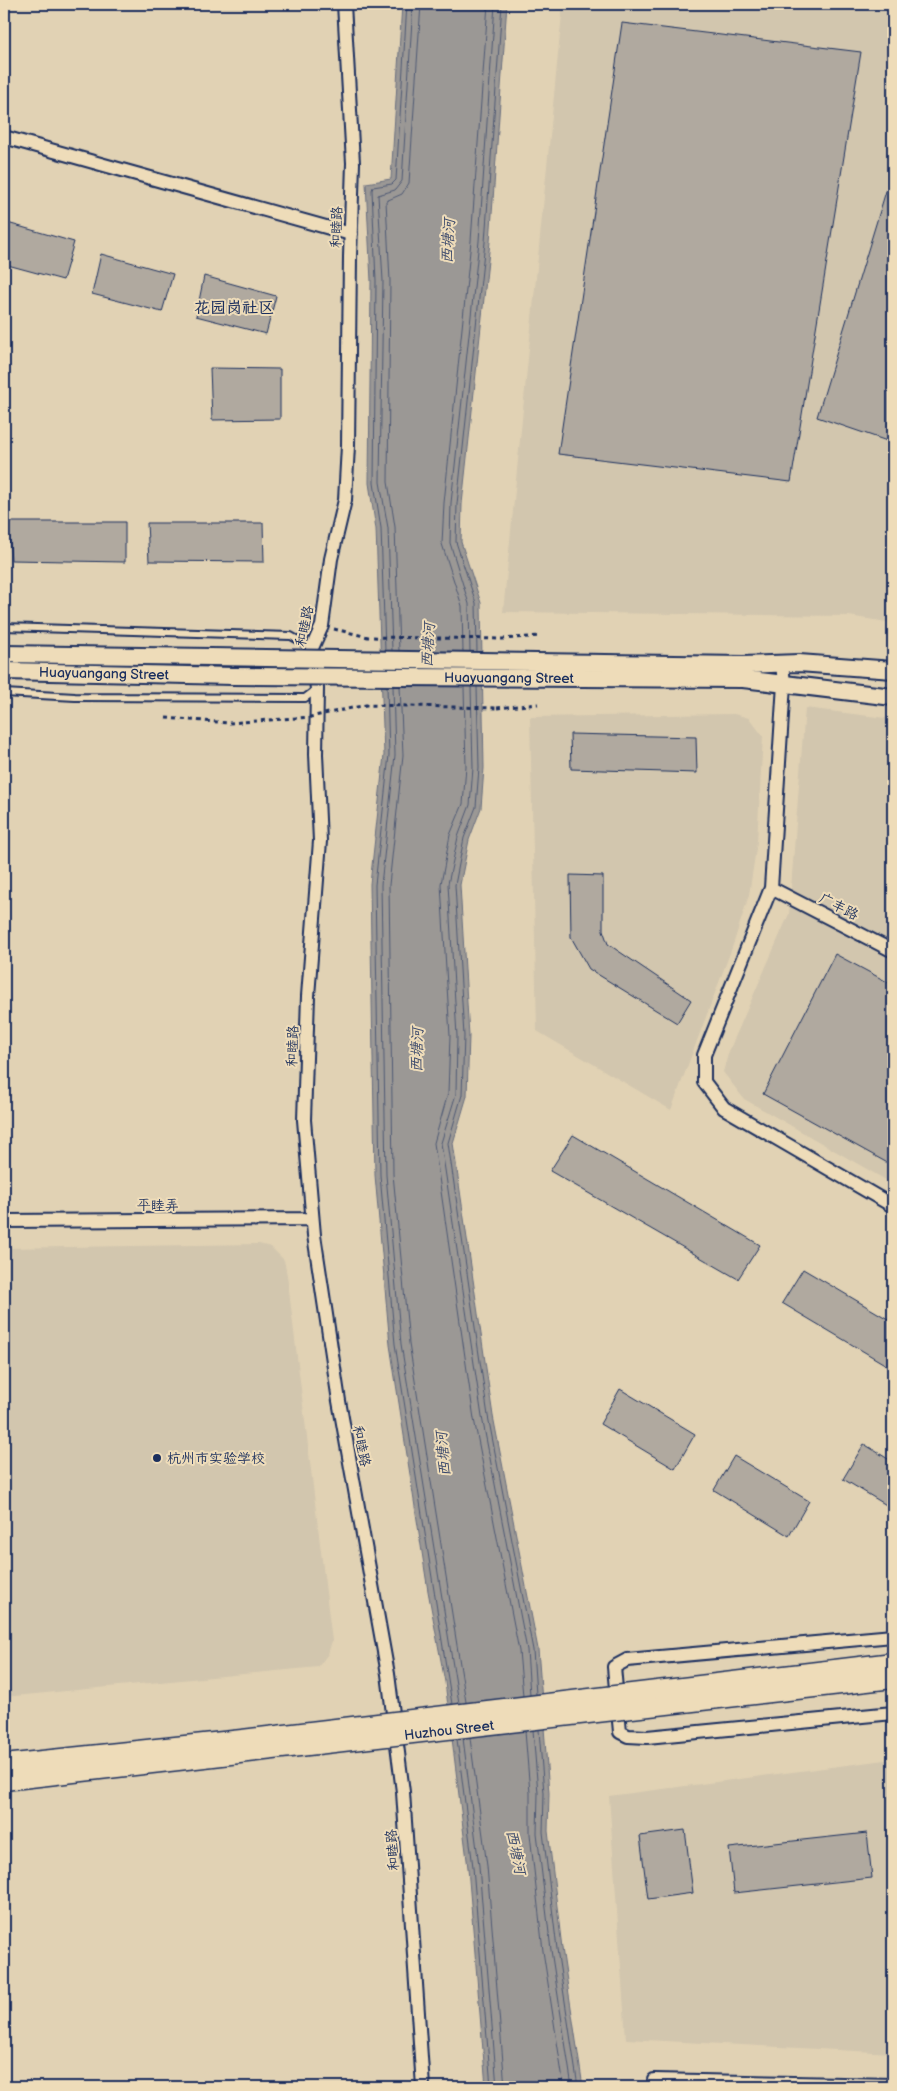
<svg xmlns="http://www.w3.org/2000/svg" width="897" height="2091" font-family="'Balsamiq Sans','LXGW WenKai TC',sans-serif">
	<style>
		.built { fill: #d2c6ae }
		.water { fill: #9b9895; stroke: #686e7f }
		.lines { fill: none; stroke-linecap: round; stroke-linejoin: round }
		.shore { stroke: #4e5974; stroke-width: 1 }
		.building { fill: #b0a99f; stroke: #1b2f5e }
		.service-casing { stroke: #1b2f5e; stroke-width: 10 }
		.minor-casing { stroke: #1b2f5e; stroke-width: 16 }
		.tertiary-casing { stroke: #1b2f5e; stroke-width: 20 }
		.path { stroke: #1b2f5e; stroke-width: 3; stroke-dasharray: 4 4; stroke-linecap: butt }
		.service { stroke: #eedcb9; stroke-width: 6 }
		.minor { stroke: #eedcb9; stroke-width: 12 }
		.tertiary { stroke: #eedcb9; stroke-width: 16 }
		.tertiary-bridge-casing { stroke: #1b2f5e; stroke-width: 20; stroke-linecap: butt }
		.secondary-bridge-casing { stroke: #1b2f5e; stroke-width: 21; stroke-linecap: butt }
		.path-bridge { stroke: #1b2f5e; stroke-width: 3; stroke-dasharray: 4 4; stroke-linecap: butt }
		.tertiary-bridge { stroke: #eedcb9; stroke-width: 16 }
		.secondary-bridge { stroke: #eedcb9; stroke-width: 18 }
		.poi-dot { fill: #1b2f5e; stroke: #eedcb9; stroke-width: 2 }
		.labels { text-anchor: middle; stroke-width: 4; stroke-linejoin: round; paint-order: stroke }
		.street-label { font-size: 14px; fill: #1b2f5e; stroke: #eedcb9 }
		.poi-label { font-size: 14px; fill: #1b2f5e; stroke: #eedcb9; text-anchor: start }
		.water-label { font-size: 15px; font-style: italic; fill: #3b496c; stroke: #eedcb9 }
		.quarter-label { font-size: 16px; font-weight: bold; fill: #1b2f5e; stroke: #eedcb9 }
	</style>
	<rect width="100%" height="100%" fill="#e1d2b4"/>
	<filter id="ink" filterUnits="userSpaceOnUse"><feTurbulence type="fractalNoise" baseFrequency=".02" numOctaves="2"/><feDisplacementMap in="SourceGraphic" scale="10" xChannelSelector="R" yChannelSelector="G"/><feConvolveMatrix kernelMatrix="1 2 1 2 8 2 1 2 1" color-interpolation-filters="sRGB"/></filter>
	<g filter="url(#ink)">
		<path class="built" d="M563,4H893V623L849,616L503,612Z
			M805,708L893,719V1184L744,1099L723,1072L729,1051L789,914Z
			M734,714L749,718L763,736L757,842L749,895L733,945L671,1110L537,1031L530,717Z
			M259,1244L271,1247L284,1260L287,1275L332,1641L328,1654L318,1667L4,1697V1248Z
			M893,1759V2053L626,2039L609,1796Z"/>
		<path class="water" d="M402,4H507L490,242L462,504L461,542L481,603L484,768L481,808L469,840L460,885L469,1036L467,1096L453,1143L493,1416L538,1649L549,1793L548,1831L562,1948L583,2087H486L468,1868L445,1682L428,1591L390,1345L375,1175L370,884L384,755L376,529L369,483L371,281L366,183L391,179Z"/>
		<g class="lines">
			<path class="shore" d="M385,650L381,528L374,483L376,281L372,190L373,187L392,184L396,180L407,4
				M392,650L388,528L380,482L383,281L378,195L395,190L402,181L413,4
				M399,651L395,527L388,482L390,281L386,201L402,194L409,183L421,4
				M463,651L462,606L442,544L444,503L471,241L488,4
				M470,652L469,604L450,543L451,503L479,241L495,4
				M477,652L476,603L456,542L457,504L485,242L502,4
				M387,686L389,755L375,885L380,1175L395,1344L452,1704
				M393,686L395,755L381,885L386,1175L401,1344L459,1703
				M400,686L403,755L389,885L393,1174L409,1343L466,1702
				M464,687L466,767L463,804L450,835L441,884L450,1036L448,1093L434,1143L474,1419L519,1651L523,1696
				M471,687L473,768L470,805L458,837L448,884L457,1036L456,1094L441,1143L482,1417L527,1650L530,1695
				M477,687L479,768L476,807L464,838L455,885L464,1036L462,1095L448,1143L488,1416L533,1650L536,1694
				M533,1730L538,1793L537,1833L551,1950L572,2087
				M539,1730L544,1793L543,1832L557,1949L578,2087
				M525,1731L530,1793V1834L543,1951L564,2087
				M463,1738L479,1866L497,2087
				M470,1738L487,1866L505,2087
				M457,1739L473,1867L491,2087"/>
		</g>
		<path class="building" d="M622,23L861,52L791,482L558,454Z
			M890,178H893V443L817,417Z
			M4,222L74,242L63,280L4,264Z
			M101,254L173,274L162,312L92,294Z
			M204,276L276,296L266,334L196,316Z
			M210,368L280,369V419L212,420Z
			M8,522H125V562L11,560Z
			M147,523H263L264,562L149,561Z
			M570,734L696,737L697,773L571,769Z
			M570,875L603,876V930L608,944L691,1000L677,1023L589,969L571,937Z
			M835,954L893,985V1166L763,1094Z
			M573,1135L760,1245L738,1279L550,1171Z
			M803,1269L893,1322V1369L782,1303Z
			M620,1389L695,1434L675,1469L600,1424Z
			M864,1444L893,1462V1509L843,1479Z
			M734,1456L809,1501L789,1536L714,1490Z
			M685,1830L693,1893L648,1899L640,1836Z
			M867,1833L872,1878L734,1893L729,1848Z"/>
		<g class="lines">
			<defs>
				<path id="service" d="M4,627L291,636L312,648
					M4,693L75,697L305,698L317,689"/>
				<path id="minor" d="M344,4L353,163L350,257L348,446L345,500L331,559L322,626L312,648L317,689L316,754L320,841L308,996L304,1120L314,1235L339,1401L388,1674L403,1792L423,2087
					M4,137L351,234
					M782,663L784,684L771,888L704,1055V1082L724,1108L893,1206
					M771,888L893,951
					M4,1221L312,1219
					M893,1636L627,1660L614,1667L620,1732L628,1736L647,1737L893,1713
					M654,2080L893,2085"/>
				<path id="tertiary" d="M743,665L799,663L893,670
					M743,679L893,697"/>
			</defs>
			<use href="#service" class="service-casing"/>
			<use href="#minor" class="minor-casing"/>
			<use href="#tertiary" class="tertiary-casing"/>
			<path class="path" d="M334,629L368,637L503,639L540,636
				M497,708L538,704
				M166,718L229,723"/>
			<use href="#service" class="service"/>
			<use href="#minor" class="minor"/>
			<use href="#tertiary" class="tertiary"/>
			<defs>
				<g id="tertiary-bridge">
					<path d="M4,654L743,665"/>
					<path id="s1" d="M4,671L233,676L743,679"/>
				</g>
				<g id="secondary-bridge">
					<path d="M4,1764L242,1739L893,1662"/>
					<path id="s2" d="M4,1781L893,1679"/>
				</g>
			</defs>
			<use href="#tertiary-bridge" class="tertiary-bridge-casing"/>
			<use href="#secondary-bridge" class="secondary-bridge-casing"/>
			<path class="path-bridge" d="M229,723L310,717L366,705L497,708"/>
			<use href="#tertiary-bridge" class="tertiary-bridge"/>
			<use href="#secondary-bridge" class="secondary-bridge"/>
		</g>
	</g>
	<circle class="poi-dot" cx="157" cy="1458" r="5"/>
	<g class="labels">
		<g class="street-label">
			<text transform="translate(336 227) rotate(-88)" y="5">和睦路</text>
			<text transform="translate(304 626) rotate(-78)" y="5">和睦路</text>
			<text dy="5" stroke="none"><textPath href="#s1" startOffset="100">Huayuangang Street</textPath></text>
			<text dy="5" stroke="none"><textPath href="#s1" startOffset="505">Huayuangang Street</textPath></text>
			<text transform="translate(839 906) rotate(27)" y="5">广丰路</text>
			<text transform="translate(292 1046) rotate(-88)" y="5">和睦路</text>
			<text x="158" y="1210">平睦弄</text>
			<text transform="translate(362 1446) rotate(79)" y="5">和睦路</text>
			<text dy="5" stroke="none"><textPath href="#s2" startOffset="448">Huzhou Street</textPath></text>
			<text transform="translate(392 1850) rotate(-94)" y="5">和睦路</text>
		</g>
		<g class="poi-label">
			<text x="167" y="1463">杭州市实验学校</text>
		</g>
		<g class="water-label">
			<text transform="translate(448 241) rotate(-87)" y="5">西塘河</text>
			<text transform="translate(428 645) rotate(-87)" y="5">西塘河</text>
			<text transform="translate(417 1050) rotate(-89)" y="5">西塘河</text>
			<text transform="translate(443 1454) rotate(-95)" y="5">西塘河</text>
			<text transform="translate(516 1852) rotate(78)" y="5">西塘河</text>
		</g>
		<g class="quarter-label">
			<text x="234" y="313">花园岗社区</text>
		</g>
	</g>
	<rect width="897" height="2091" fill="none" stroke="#eedcb9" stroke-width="20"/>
	<rect x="10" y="10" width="877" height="2071" fill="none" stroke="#1b2f5e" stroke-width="2" filter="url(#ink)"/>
</svg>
